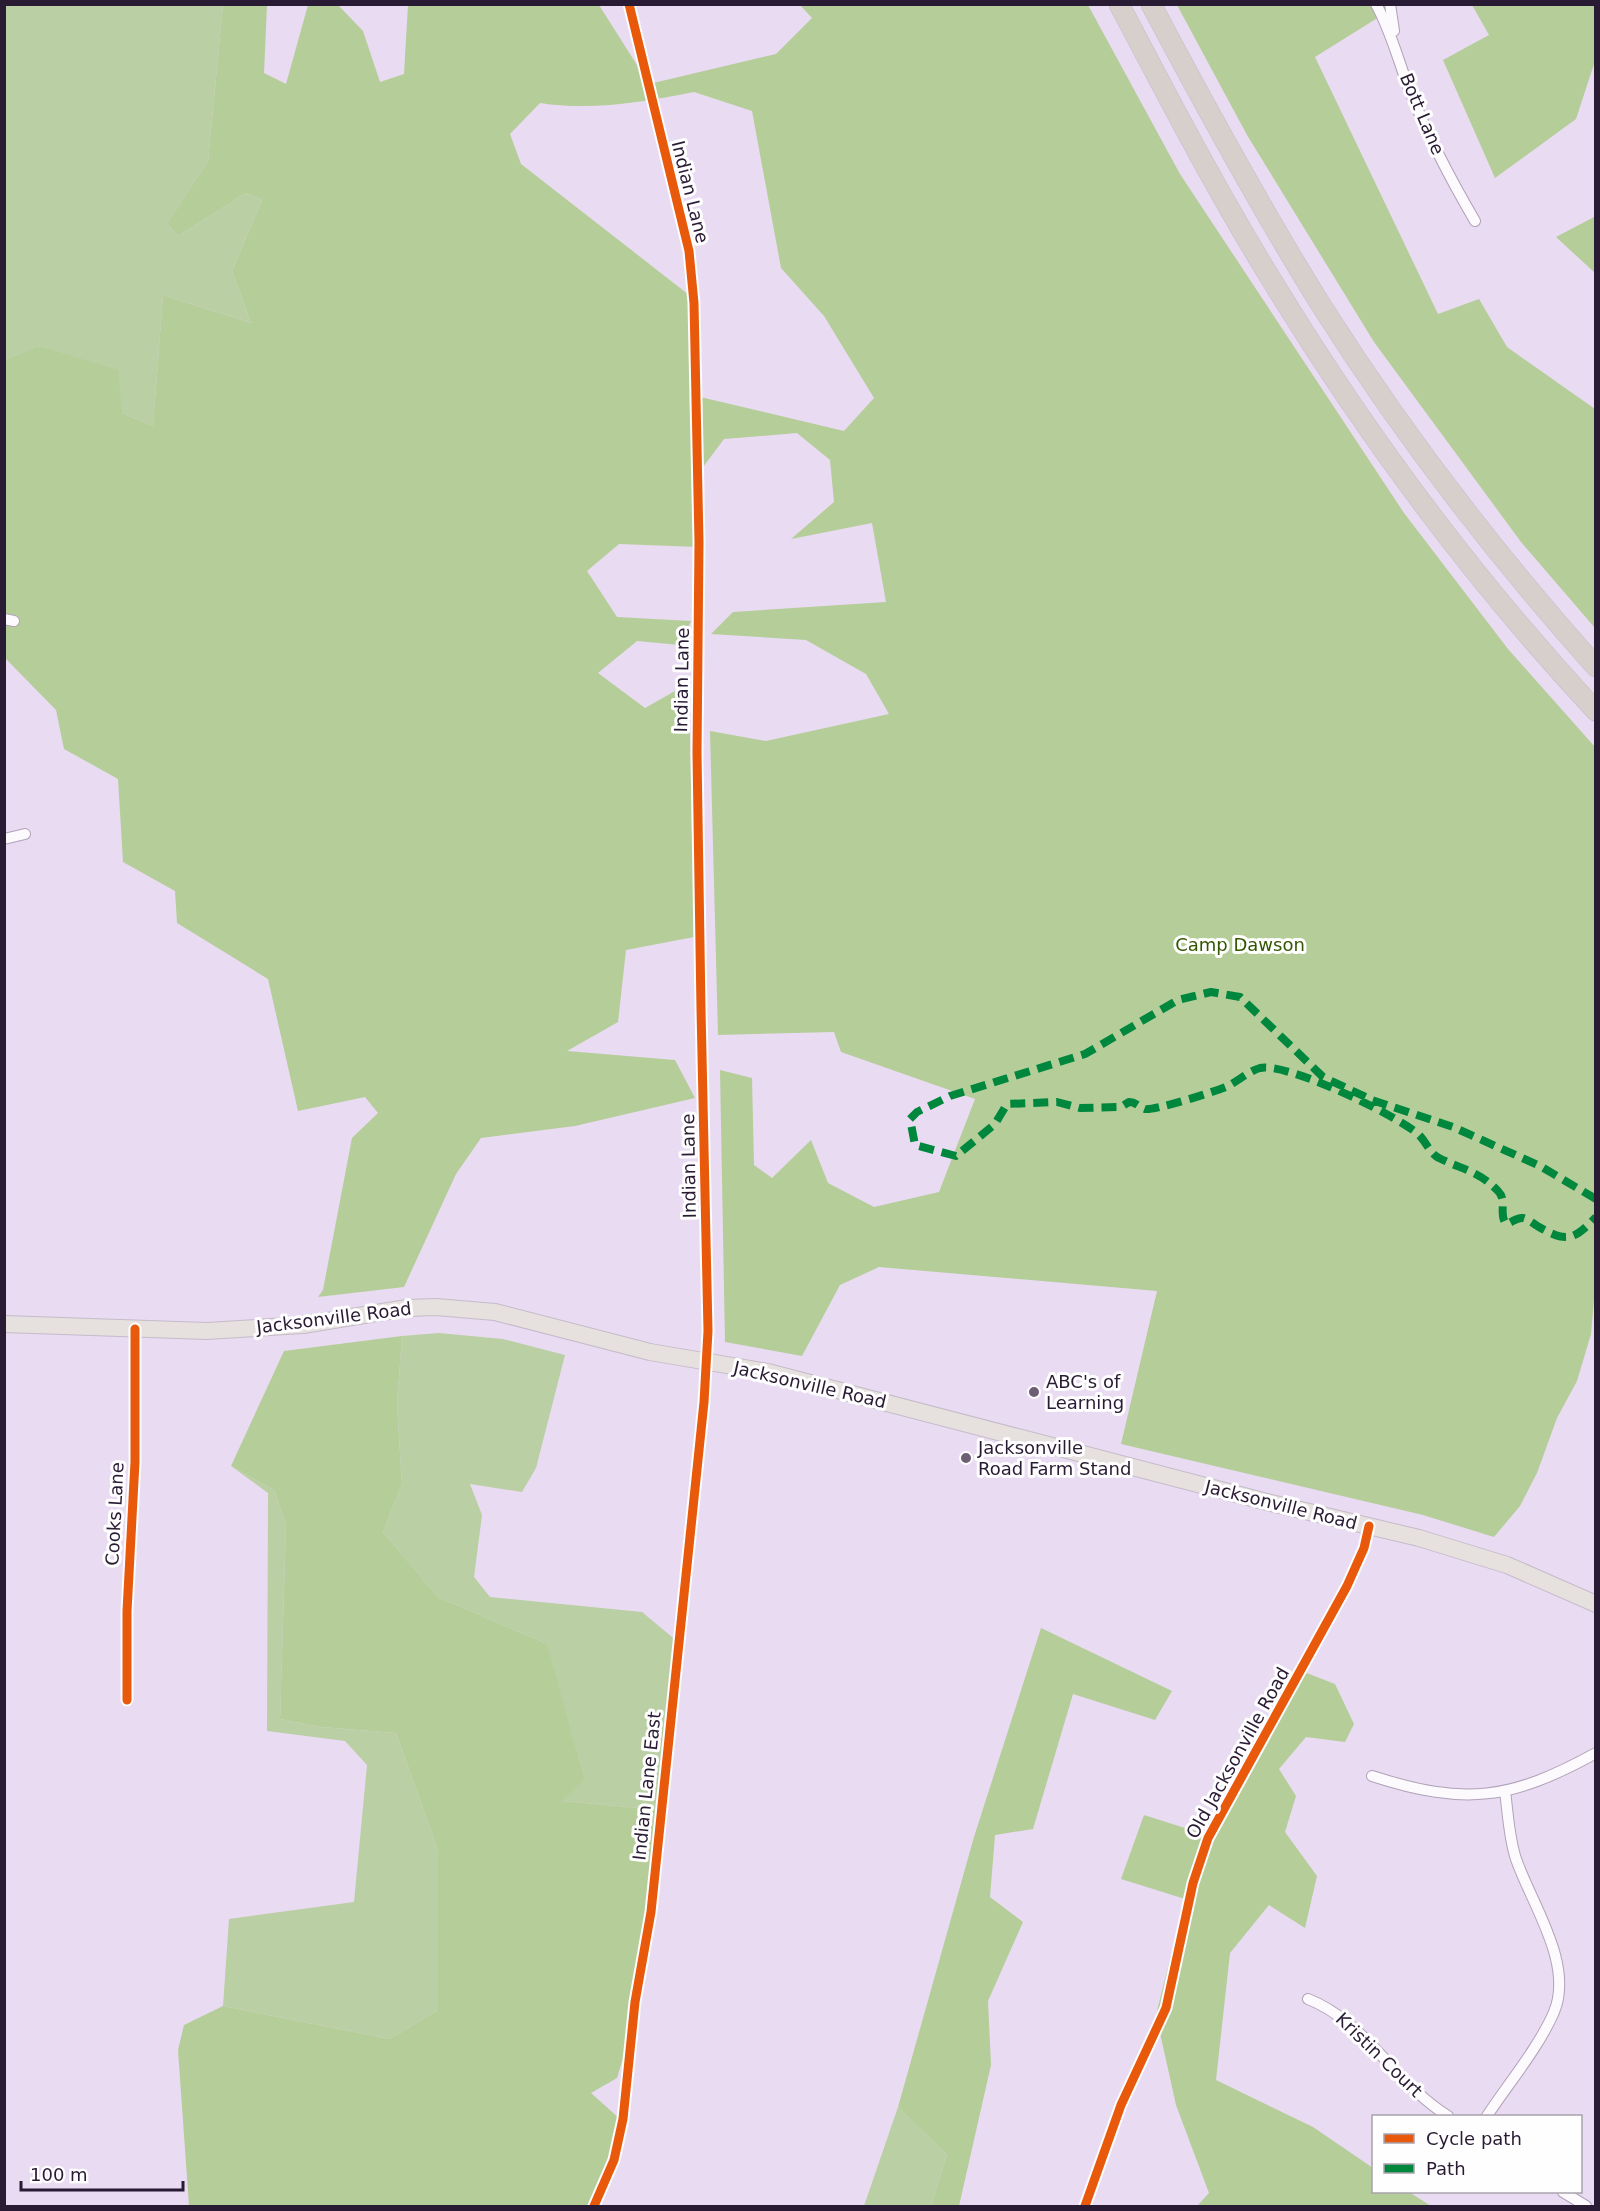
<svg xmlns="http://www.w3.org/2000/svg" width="1600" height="2211" font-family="'DejaVu Sans',sans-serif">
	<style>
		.green { fill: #bacfa3 }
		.forest { fill: #b5cd99; fill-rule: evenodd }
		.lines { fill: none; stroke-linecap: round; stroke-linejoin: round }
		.street-casing { stroke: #b0a2b9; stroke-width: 12 }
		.primary-casing { stroke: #c4bcca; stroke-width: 18 }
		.highway-casing { stroke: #c4bcca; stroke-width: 21 }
		.street { stroke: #fcfafd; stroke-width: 10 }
		.primary { stroke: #e6e0de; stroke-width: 16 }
		.highway { stroke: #d7cfcb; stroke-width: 20 }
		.quiet { stroke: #00873e; stroke-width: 8; stroke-dasharray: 15 8; stroke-linecap: butt }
		.cycleway-casing { stroke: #fefefe; stroke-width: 13 }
		.cycleway { stroke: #e8590c; stroke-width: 9 }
		.poi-dot { fill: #6d5e76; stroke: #fefefe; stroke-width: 2 }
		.labels { text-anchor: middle; stroke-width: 6; stroke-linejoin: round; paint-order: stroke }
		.street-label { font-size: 18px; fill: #2a1b34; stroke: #fefefe }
		.park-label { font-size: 18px; fill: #345603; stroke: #fefefe }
		.poi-label { font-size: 18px; fill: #2a1b34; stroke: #fefefe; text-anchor: start }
	</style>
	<rect width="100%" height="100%" fill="#e9dbf2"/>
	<path class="green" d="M5,5H223L208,161L167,223L178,236L246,193L262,200L232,271L251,323L163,295L153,426L122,413L39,346L5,360Z
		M439,1333L503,1339L565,1355L536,1468L522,1492L470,1484L482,1515L474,1577L490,1597L642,1612L678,1642L661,1810L562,1801L547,1644L438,1597L383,1532L402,1484L397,1405L402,1336Z
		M231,1466L274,1490L286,1524L280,1719L320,1727L396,1733L438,1850V2010L390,2039L223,2006L229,1919L354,1902L367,1765L345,1741L267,1731L268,1493Z
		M898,2107L947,2155L931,2206H864Z"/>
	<path class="forest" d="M223,5H267L264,73L286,84L308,5H338L363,31L380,82L404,74L408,5H599L649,84L776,54L812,18L800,5H1088L1180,174L1404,513L1508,649L1595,747V1289L1591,1334L1577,1381L1557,1418L1537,1473L1520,1506L1494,1537L1423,1515L1121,1444L1157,1291L879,1267L840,1285L802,1356L725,1342L720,1070L752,1078L754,1165L772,1178L811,1140L828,1183L874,1207L939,1192L975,1099L841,1052L834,1032L718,1035L710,731L766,741L889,714L866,674L806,640L711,634L733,612L886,602L872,523L791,539L834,502L830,460L797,433L724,439L694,479L698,547L619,544L587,571L617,617L691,621L680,645L637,641L598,673L645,708L675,691L690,733L694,937L626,950L618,1022L567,1051L675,1060L695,1098L575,1126L481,1138L456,1174L404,1287L318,1297L323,1290L352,1138L378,1113L365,1097L298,1111L268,979L177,923L175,891L123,862L118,779L64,749L56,710L6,659L5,654V360L38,346L118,370L122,413L153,426L163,295L251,323L232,271L262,200L246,193L178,236L167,223L208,161ZM694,92L752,111L781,268L824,316L874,398L844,431L696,396L698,302L521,164L510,134L540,103C591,111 644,102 694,92Z
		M1177,5H1376L1379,17L1315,57L1438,314L1479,299L1507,347L1595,409V628L1521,542L1374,342L1247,135Z
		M1472,5H1595V61L1576,119L1495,178L1443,60L1489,35Z
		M1594,217L1596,218L1595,273L1556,237Z
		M402,1336L397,1405L402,1484L383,1532L438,1597L547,1644L584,1779L562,1801L661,1810L641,1998L617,2078L591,2093L620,2119L595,2206H189L178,2050L184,2025L223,2006L390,2039L438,2010V1850L396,1733L320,1727L280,1719L286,1524L274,1490L231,1466L284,1351Z
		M1041,1628L1172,1691L1155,1720L1073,1694L1033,1829L995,1835L990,1897L1023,1922L988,2001L991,2065L959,2206H931L947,2155L898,2107L974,1837Z
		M1299,1670L1335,1684L1354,1724L1345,1742L1306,1737L1279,1769L1296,1796L1285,1832L1317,1876L1305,1928L1269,1905L1230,1953L1216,2080L1313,2127L1373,2168L1374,2192H1409L1431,2206H1197L1209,2193L1176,2105L1156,2015L1185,1899L1121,1879L1144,1815L1210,1836Z"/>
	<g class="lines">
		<defs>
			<path id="street" d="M1376,4C1392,33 1399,64 1411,94C1429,138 1451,180 1475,221
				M1390,4L1394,31
				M4,619L14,621
				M4,839L25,834
				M127,1700V1611L135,1462V1329
				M1372,1776C1465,1806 1511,1800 1596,1753
				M1308,1999C1365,2021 1396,2084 1448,2116
				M1487,2116C1508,2084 1539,2047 1554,2012C1574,1964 1532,1905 1516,1859C1509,1838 1508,1814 1505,1791
				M1563,2192L1586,2206
				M594,2206L614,2160L623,2119L635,2002L651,1912L704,1402L708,1331L701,1009L697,753L699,542L694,303L689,251L629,4
				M1085,2206L1121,2105L1166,2008L1193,1883L1208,1838L1347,1586L1364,1548L1369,1526"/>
			<path id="primary" d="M4,1324L207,1331L303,1325L407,1308L436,1307L495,1312L650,1352L768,1372L1263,1501L1419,1538L1507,1565L1596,1604"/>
			<path id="highway" d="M1119,4C1168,97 1216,190 1271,279C1364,432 1473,579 1596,711
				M1151,4C1205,106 1260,207 1321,305C1402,433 1495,554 1596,667"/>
		</defs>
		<use href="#street" class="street-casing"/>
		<use href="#primary" class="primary-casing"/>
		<use href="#highway" class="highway-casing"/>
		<use href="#street" class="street"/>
		<use href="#primary" class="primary"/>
		<use href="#highway" class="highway"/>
		<path class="quiet" d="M1596,1199L1540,1166L1453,1127L1372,1100L1323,1077L1240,997L1211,992L1178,1000L1085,1054L950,1096L917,1112L910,1119L915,1145L956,1156L995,1124L1007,1104L1057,1102L1080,1108L1121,1107L1129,1102C1136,1102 1139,1107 1145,1109C1154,1111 1217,1091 1228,1086C1238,1081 1249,1071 1260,1068C1287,1062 1396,1115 1418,1134C1426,1141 1430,1154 1439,1158C1461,1169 1479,1171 1498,1191C1508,1201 1498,1213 1506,1224C1512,1223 1516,1217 1523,1218C1528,1219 1534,1224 1539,1227C1567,1243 1574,1240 1596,1217"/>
		<defs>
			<path id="cycleway" d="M127,1700V1611L135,1462V1329
				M594,2206L614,2160L623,2119L635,2002L651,1912L704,1402L708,1331L701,1009L697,753L699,542L694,303L689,251L629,4
				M1085,2206L1121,2105L1166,2008L1193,1883L1208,1838L1347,1586L1364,1548L1369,1526"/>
		</defs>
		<use href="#cycleway" class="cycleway-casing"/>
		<use href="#cycleway" class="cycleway"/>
	</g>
	<g class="poi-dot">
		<circle cx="1034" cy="1392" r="6"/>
		<circle cx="966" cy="1458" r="6"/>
	</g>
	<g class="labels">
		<g class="street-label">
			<text transform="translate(1422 114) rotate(67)" y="6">Bott Lane</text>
			<text transform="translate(690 192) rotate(76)" y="6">Indian Lane</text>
			<text transform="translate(682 680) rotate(-89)" y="6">Indian Lane</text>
			<text transform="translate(689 1166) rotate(-91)" y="6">Indian Lane</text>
			<text transform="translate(334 1318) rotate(-7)" y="6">Jacksonville Road</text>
			<text transform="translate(810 1385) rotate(13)" y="6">Jacksonville Road</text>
			<text transform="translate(1281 1505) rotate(14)" y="6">Jacksonville Road</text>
			<text transform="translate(115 1514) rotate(-87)" y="6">Cooks Lane</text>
			<text transform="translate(1238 1753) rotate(-61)" y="6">Old Jacksonville Road</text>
			<text transform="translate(647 1786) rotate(-84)" y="6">Indian Lane East</text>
			<text transform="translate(1379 2055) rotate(44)" y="6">Kristin Court</text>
		</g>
		<g class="park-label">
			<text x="1240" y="951">Camp Dawson</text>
		</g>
		<g class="poi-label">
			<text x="1046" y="1388">ABC's of<tspan x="1046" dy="21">Learning</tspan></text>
			<text x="978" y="1454">Jacksonville<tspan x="978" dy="21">Road Farm Stand</tspan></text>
		</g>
	</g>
	<rect width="1600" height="2211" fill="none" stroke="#2a1b34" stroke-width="12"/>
	<rect x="1372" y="2115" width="210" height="78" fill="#fefefe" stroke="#a9a3ad" stroke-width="1.5"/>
	<rect x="1384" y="2134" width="30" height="9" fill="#e8590c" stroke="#a9a3ad" stroke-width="1.5"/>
	<text x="1426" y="2145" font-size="18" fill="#2a1b34">Cycle path</text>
	<rect x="1384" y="2164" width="30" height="9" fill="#00873e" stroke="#a9a3ad" stroke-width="1.5"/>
	<text x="1426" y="2175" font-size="18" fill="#2a1b34">Path</text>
	<path d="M21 2181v9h162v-9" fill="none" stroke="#2a1b34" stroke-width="3"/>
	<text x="30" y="2181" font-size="18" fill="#2a1b34" stroke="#fefefe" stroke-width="4.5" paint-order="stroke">100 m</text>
</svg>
